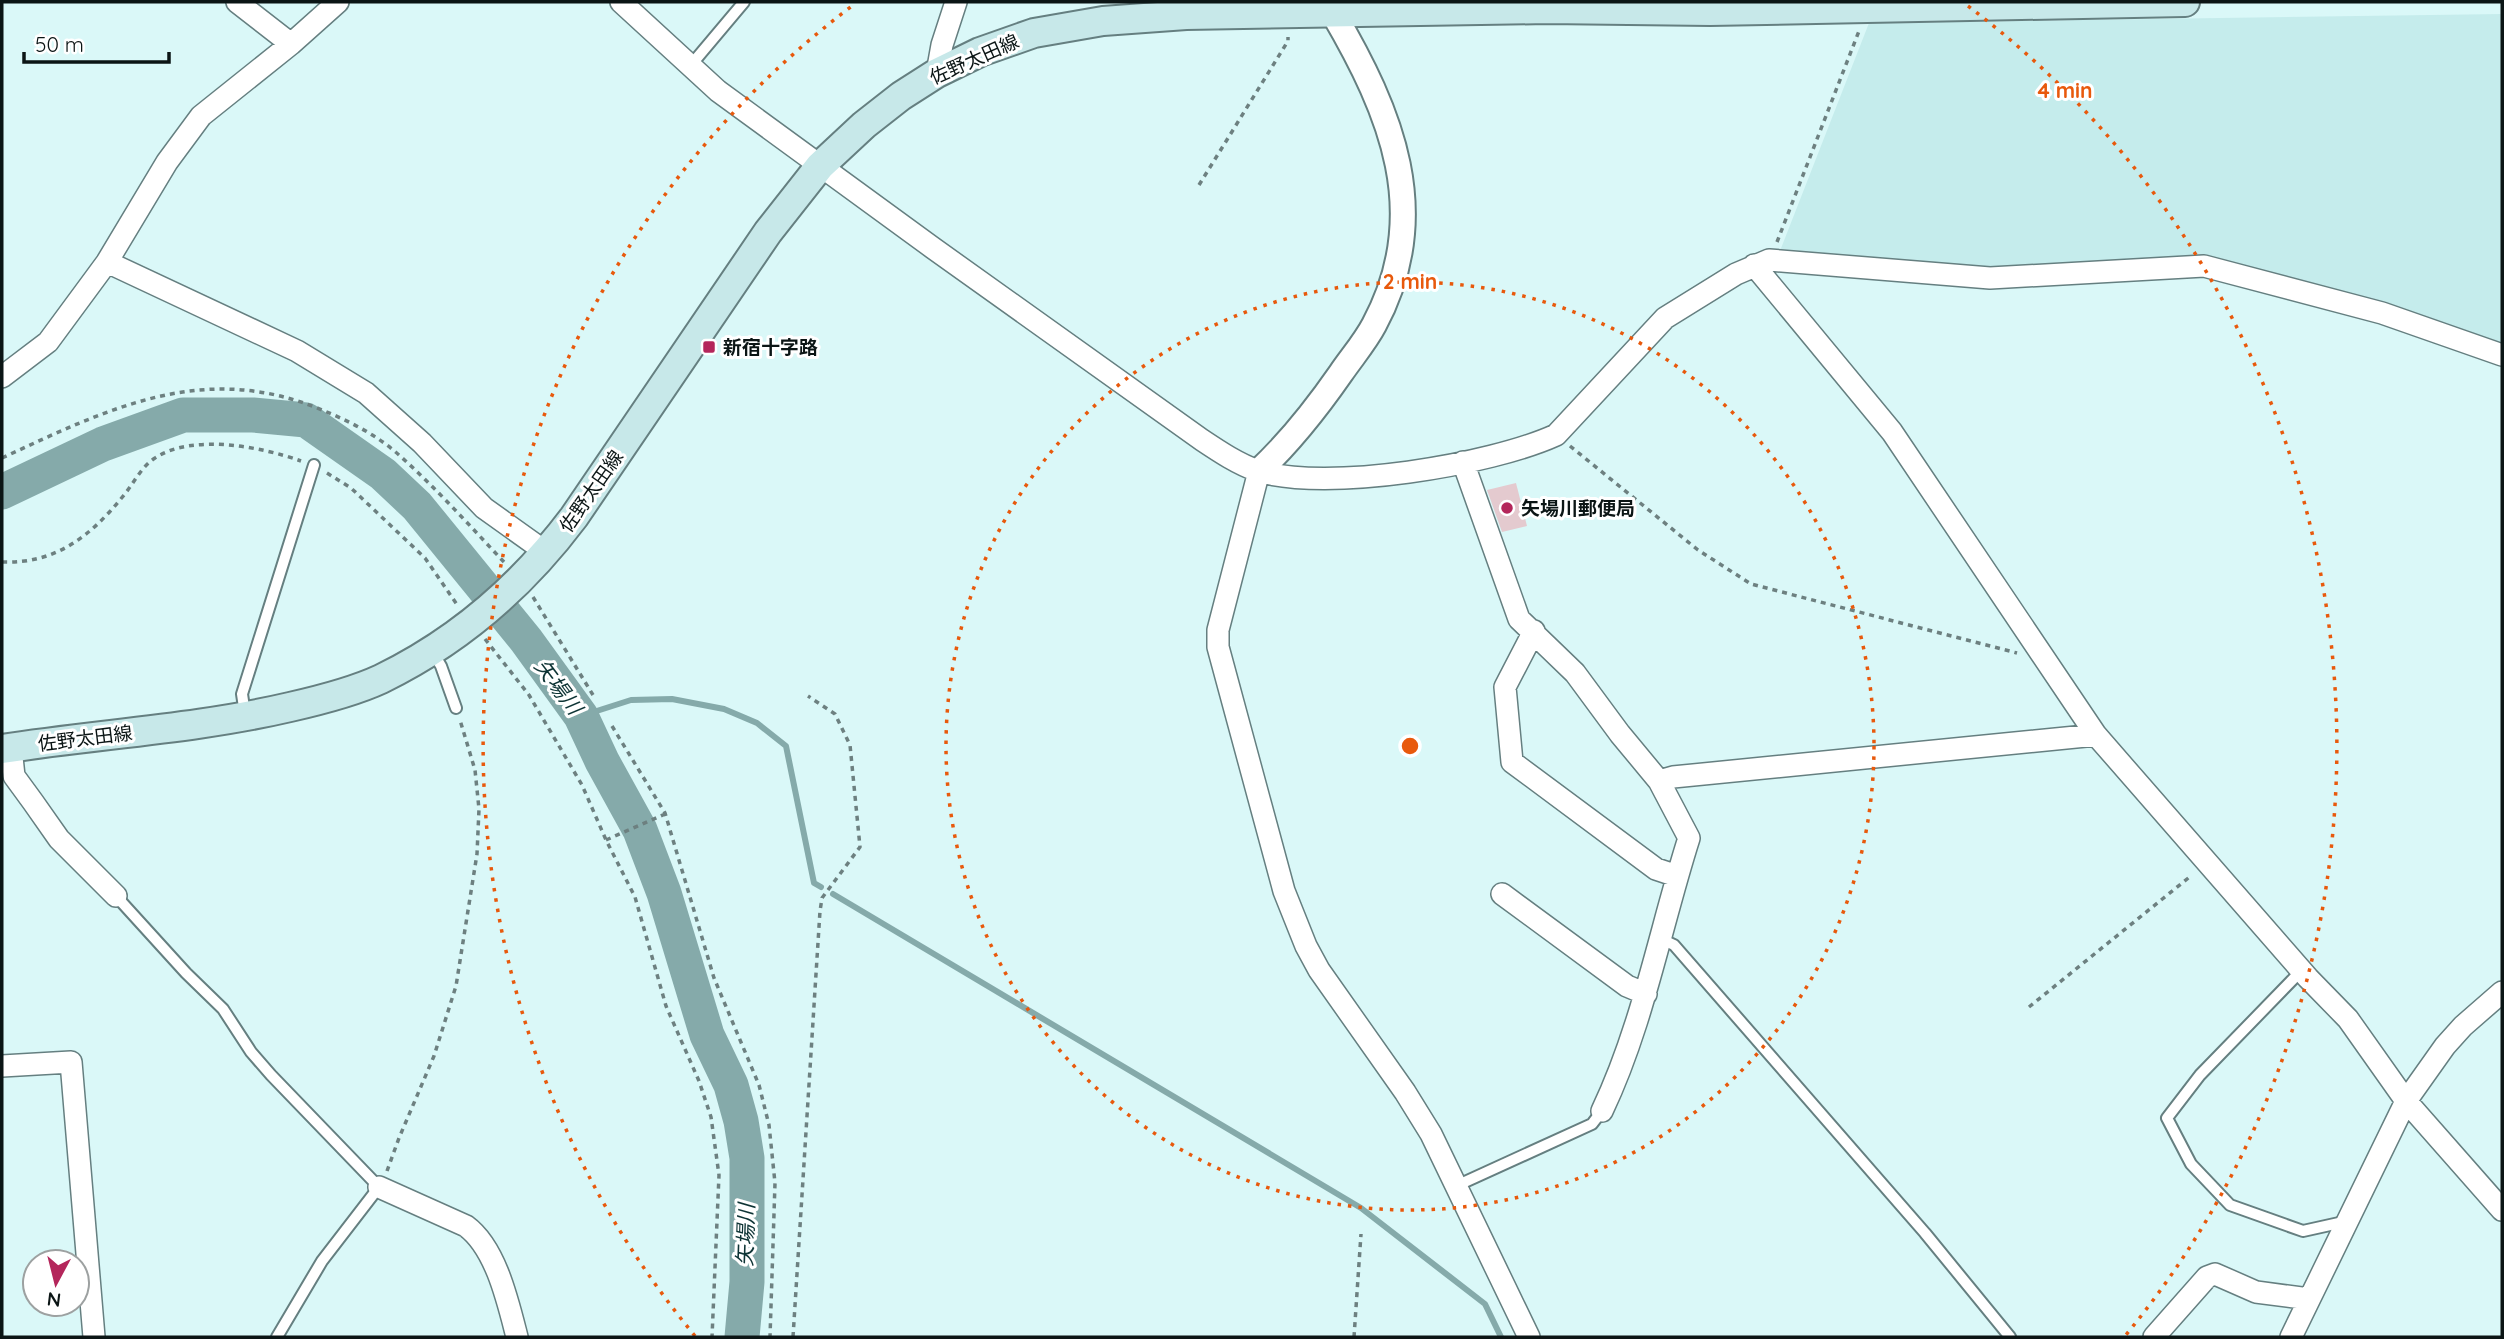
<svg xmlns="http://www.w3.org/2000/svg" width="2504" height="1339" font-family="Quicksand,'Noto Sans JP',sans-serif">
	<style>
		.built { fill: #c5ecec }
		.lines { fill: none; stroke-linecap: round; stroke-linejoin: round }
		.stream { stroke: #85aaaa; stroke-width: 6 }
		.river { stroke: #85aaaa; stroke-width: 35 }
		.building { fill: #e4cacf }
		.service-casing { stroke: #657f80; stroke-width: 14 }
		.minor-casing { stroke: #657f80; stroke-width: 24 }
		.tertiary-casing { stroke: #657f80; stroke-width: 28 }
		.secondary-casing { stroke: #657f80; stroke-width: 32 }
		.path { stroke: #6d8080; stroke-width: 3.5; stroke-dasharray: 5 5; stroke-linecap: butt }
		.service { stroke: #fff; stroke-width: 10 }
		.minor { stroke: #fff; stroke-width: 21 }
		.tertiary { stroke: #fff; stroke-width: 24 }
		.secondary { stroke: #c7e8e9; stroke-width: 28 }
		.ring { fill: none; stroke: #e8590c; stroke-width: 3.5; stroke-dasharray: 3.5 7 }
		.poi-dot { fill: #b4265b; stroke: #fff; stroke-width: 2.5 }
		.labels { text-anchor: middle; stroke-width: 6; stroke-linejoin: round; paint-order: stroke }
		.street-label { font-size: 19px; fill: #0b1515; stroke: #fff }
		.poi-label { font-size: 19px; font-weight: bold; fill: #0b1515; stroke: #fff; text-anchor: start }
		.water-label { font-size: 21px; font-style: italic; fill: #0d3334; stroke: #fff }
		.centre { fill: #e8590c; stroke: #fff; stroke-width: 3.5 }
		.ring-label { font-size: 21px; text-anchor: middle; font-weight: bold; fill: #e8590c; stroke: #fff; stroke-width: 6; stroke-linejoin: round; paint-order: stroke }
	</style>
	<rect width="100%" height="100%" fill="#daf8f8"/>
	<path class="built" d="M2502,14V347L2388,303L2201,255L1989,268L1778,256L1869,23Z"/>
	<g class="lines">
		<path class="stream" d="M581,716L631,700L672,699L724,709L757,723L786,746L814,883L821,887
			M833,894L1361,1208L1485,1304L1501,1337"/>
		<path class="river" d="M2,492L103,444L183,415H253L306,420L383,474L417,506L526,640L581,716L602,761L640,830L664,893L707,1035L731,1085L741,1121L747,1158V1282L742,1337"/>
	</g>
	<path class="building" d="M1516,483L1527,526L1502,532L1487,490Z"/>
	<g class="lines">
		<defs>
			<path id="service" d="M691,65L744,2
				M432,651L441,666L456,708
				M245,714L242,694L314,465
				M116,896L186,973L223,1009L251,1052L271,1075L379,1187L322,1261L277,1337
				M1661,939L1674,945L1925,1233L2010,1337
				M2301,971L2200,1075L2167,1118L2191,1164L2230,1205L2303,1231L2348,1221
				M1456,1186L1592,1124L1602,1111"/>
			<path id="minor" d="M237,2L291,44
				M621,2L718,91L933,248L1202,440C1220,452 1238,464 1258,471C1328,492 1490,465 1556,435L1665,318L1736,274L1769,260L1990,278L2204,266L2382,313L2502,355
				M937,73L942,45L956,2
				M107,262L297,351L366,393L422,443L484,508L547,553
				M1754,265L1892,432L2096,735L2308,978L2348,1019L2406,1101L2502,1210
				M2,377L48,342L107,262L167,162L201,116L291,44L338,2
				M1463,462L1519,619L1575,673L1620,734L1659,781L1689,838C1660,929 1643,1025 1602,1111
				M1259,471L1218,630V647L1284,891L1306,946L1319,970L1405,1092L1431,1134L1529,1337
				M1534,631L1505,687L1512,762L1656,869L1677,876
				M11,748L14,776L33,802L59,839L116,896
				M1659,781L1673,777L2096,735
				M1502,894L1627,986L1646,994
				M2,1066L71,1062L94,1337
				M379,1187L466,1226C496,1248 508,1302 517,1337
				M2154,1337L2207,1277L2215,1274L2256,1292L2309,1299
				M2291,1337L2406,1101L2445,1046L2463,1026L2502,992"/>
			<path id="tertiary" d="M1259,471C1291,441 1316,409 1341,373C1352,357 1365,342 1374,325C1434,214 1391,112 1333,13"/>
			<path id="secondary" d="M2,749C98,734 196,729 290,707C321,700 353,692 381,679C459,641 523,585 574,517L768,232L820,166L864,125L901,96L937,73L980,52L1034,33L1103,21L1186,15L1547,9L1710,11L2185,2"/>
		</defs>
		<use href="#service" class="service-casing"/>
		<use href="#minor" class="minor-casing"/>
		<use href="#tertiary" class="tertiary-casing"/>
		<use href="#secondary" class="secondary-casing"/>
		<path class="path" d="M1199,185L1288,41V37
			M1777,242L1859,31
			M1570,446L1698,550L1751,584L2017,653
			M2,458C108,409 204,360 322,410C349,421 377,435 399,455C436,488 470,526 504,562
			M327,473L351,488L425,558L458,606
			M2,562C56,564 91,536 124,495C134,483 141,467 155,458C193,433 262,447 301,461
			M533,597L593,695
			M485,639L529,695L582,785L606,840L635,897L666,1006L699,1081L711,1117L719,1175L712,1337
			M612,726L665,813L714,978L759,1085L769,1125L775,1183L770,1337
			M606,840L665,814
			M2029,1007L2192,875
			M387,1171L399,1138L434,1056L456,986L477,854L479,809L475,770L460,720
			M793,1337L820,911L822,898L860,847L850,745L835,714L808,696
			M1354,1337L1361,1234"/>
		<use href="#service" class="service"/>
		<use href="#minor" class="minor"/>
		<use href="#tertiary" class="tertiary"/>
		<use href="#secondary" class="secondary"/>
	</g>
	<g class="ring">
		<circle cx="1410" cy="746" r="464"/>
		<path d="M695 1336A927 927 0 0 1 852 6M1968 6A927 927 0 0 1 2125 1336"/>
	</g>
	<g class="poi-dot">
		<rect x="702" y="340" width="14" height="14" rx="3.5"/>
		<circle cx="1507" cy="508" r="7"/>
	</g>
	<g class="labels">
		<g class="street-label">
			<text transform="translate(974 59) rotate(-24)" y="7">佐野太田線</text>
			<text transform="translate(591 491) rotate(-55)" y="7">佐野太田線</text>
			<text transform="translate(85 738) rotate(-7)" y="7">佐野太田線</text>
		</g>
		<g class="poi-label">
			<text x="723" y="354">新宿十字路</text>
			<text x="1521" y="515">矢場川郵便局</text>
		</g>
		<g class="water-label">
			<text transform="translate(558 687) rotate(53)" y="7">矢場川</text>
			<text transform="translate(746 1235) rotate(-88)" y="7">矢場川</text>
		</g>
	</g>
	<circle cx="1410" cy="746" r="10" class="centre"/>
	<g class="ring-label">
		<text x="2065" y="98">4 min</text>
		<text x="1410" y="289">2 min</text>
	</g>
	<rect width="2504" height="1339" fill="none" stroke="#0b1515" stroke-width="7"/>
	<g transform="translate(56 1283) rotate(187)"><circle r="33" fill="#ffffff" stroke="#9da1a1" stroke-width="2"/>
	<path d="M0-5L12 26L0 18L-12 26Z" fill="#b4265b"/>
	<text y="-10" font-size="19" font-weight="bold" text-anchor="middle" fill="#0b1515">N</text>
	</g>
	<path d="M24 52v10h145v-10" fill="none" stroke="#0b1515" stroke-width="3.5"/>
	<text x="35" y="52" font-size="21" fill="#0b1515" stroke="#ffffff" stroke-width="5" paint-order="stroke">50 m</text>
</svg>
